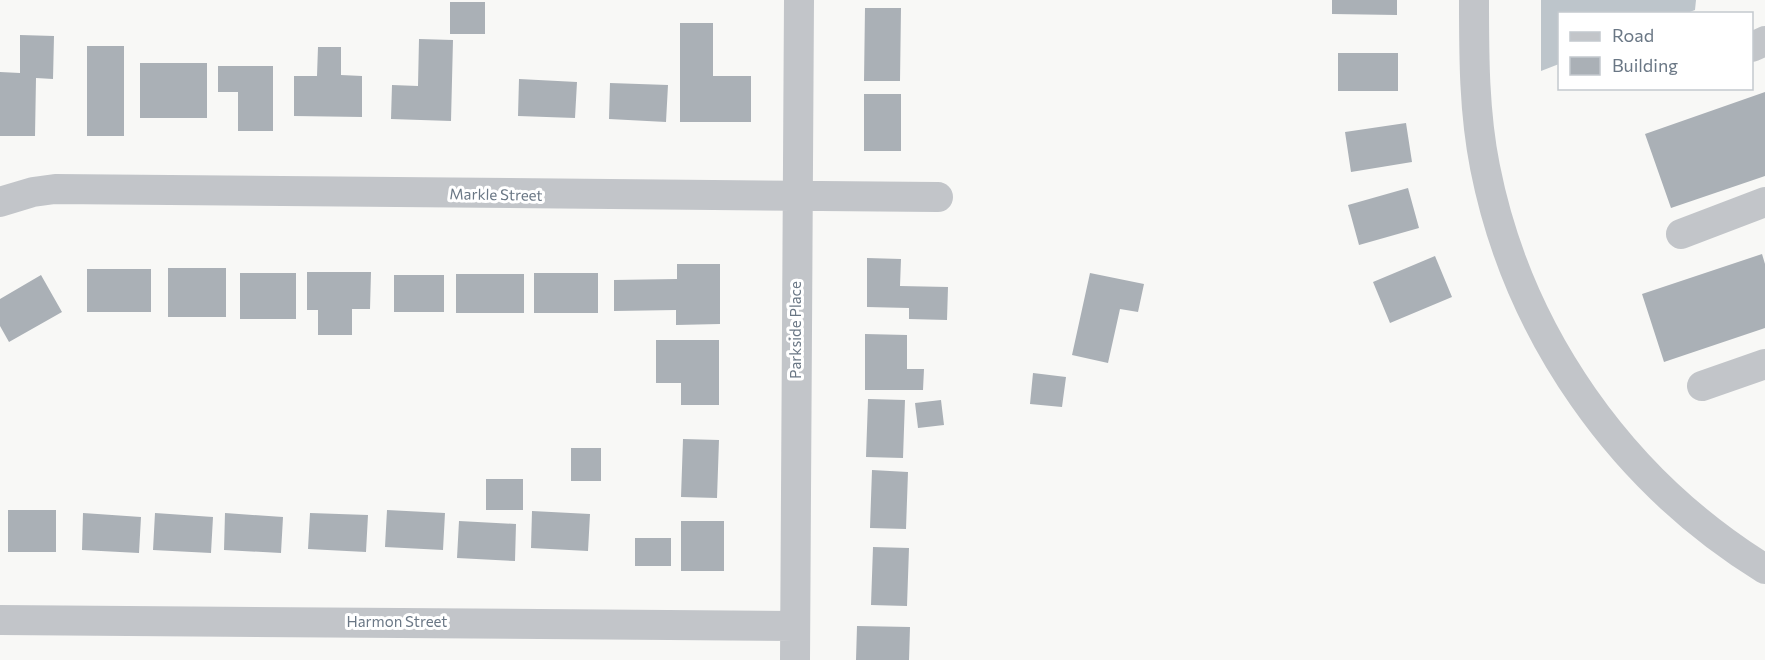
<svg xmlns="http://www.w3.org/2000/svg" width="1765" height="660" font-family="Commissioner,sans-serif">
	<style>
		.water { fill: #bdc5cb }
		.building { fill: #aab0b6 }
		.lines { fill: none; stroke-linecap: round; stroke-linejoin: round }
		.street { stroke: #c2c5c9; stroke-width: 30 }
		.labels { text-anchor: middle; stroke-width: 6; stroke-linejoin: round; paint-order: stroke }
		.street-label { font-size: 15px; fill: #6a7785; stroke: #fff }
	</style>
	<rect width="100%" height="100%" fill="#f8f8f6"/>
	<path class="water" d="M1541,0H1696L1695,10L1687,13L1560,14L1559,64L1541,71Z"/>
	<path class="building" d="M1332,0H1397V15L1332,14Z
		M450,2H485V34H450Z
		M865,8H901L900,81H864Z
		M680,23H713V76H751V122H680Z
		M20,35L54,36L53,79L36,78L35,136H0V72L20,73Z
		M419,39L453,40L451,121L391,119L392,85L418,86Z
		M87,46H124V136H87Z
		M318,47H341V75L362,76V117L294,116V76H317Z
		M1338,53H1398V91H1338Z
		M140,63H207V118H140Z
		M218,66H273V131H238V92H218Z
		M519,79L577,82L575,118L518,116Z
		M610,83L668,85L666,122L609,119Z
		M1765,92V176L1671,208L1645,134Z
		M864,94H901V151H864Z
		M1406,123L1412,162L1351,172L1345,132Z
		M1408,188L1419,228L1359,245L1348,205Z
		M1762,254L1765,264V328L1664,362L1642,294Z
		M1435,256L1452,297L1390,323L1373,282Z
		M867,258L901,259L900,286L948,287L947,320L909,319V308L867,307Z
		M677,264H720V324L676,325V310L614,311V280L677,279Z
		M168,268H226V317H168Z
		M87,269H151V312H87Z
		M307,272H371L370,309H352V335H318V310H307Z
		M240,273H296V319H240Z
		M534,273H598V313H534Z
		M1090,273L1144,284L1138,312L1120,309L1108,363L1072,355Z
		M456,274H524V313H456Z
		M41,275L62,312L9,342L0,326V299Z
		M394,275H444V312H394Z
		M865,334L907,335V369H924L923,390H865Z
		M656,340H719V405H681V383H656Z
		M1033,373L1066,377L1062,407L1030,404Z
		M868,399L905,400L903,458L866,457Z
		M941,400L944,425L918,428L915,403Z
		M683,439L719,440L717,498L681,497Z
		M571,448H601V481H571Z
		M872,470L908,472L906,529L870,528Z
		M486,479H523V510H486Z
		M8,510H56V552H8Z
		M387,510L445,513L443,550L385,547Z
		M532,511L590,514L588,551L531,548Z
		M83,513L141,517L139,553L82,550Z
		M155,513L213,517L211,553L153,550Z
		M225,513L283,517L281,553L224,550Z
		M310,513L368,515L366,552L308,549Z
		M459,521L516,524L515,561L457,558Z
		M681,521H724V571H681Z
		M635,538H671V566H635Z
		M873,547L909,548L907,606L871,605Z
		M857,626L910,627L909,660H856Z"/>
	<g class="lines">
		<path class="street" d="M1474,0C1474,56 1474,112 1485,167C1518,334 1621,480 1765,569
			M1752,47L1765,41
			M0,202L33,192L55,189L938,197
			M1681,234L1765,202
			M1702,386L1765,364
			M0,620L795,626
			M795,660L799,0"/>
	</g>
	<g class="labels">
		<g class="street-label">
			<text transform="translate(496 195) rotate(1)" y="5">Markle Street</text>
			<text transform="translate(796 330) rotate(-90)" y="5">Parkside Place</text>
			<text x="397" y="627">Harmon Street</text>
		</g>
	</g>
	<rect x="1558" y="12" width="195" height="78" fill="#ffffff" stroke="#c3c9ce" stroke-width="1.5"/>
	<rect x="1570" y="32" width="30" height="9" fill="#c2c5c9" stroke="#c3c9ce" stroke-width="1.5"/>
	<text x="1612" y="42" font-size="18" fill="#6a7785">Road</text>
	<rect x="1570" y="57" width="30" height="18" fill="#aab0b6" stroke="#c3c9ce" stroke-width="1.5"/>
	<text x="1612" y="72" font-size="18" fill="#6a7785">Building</text>
</svg>
